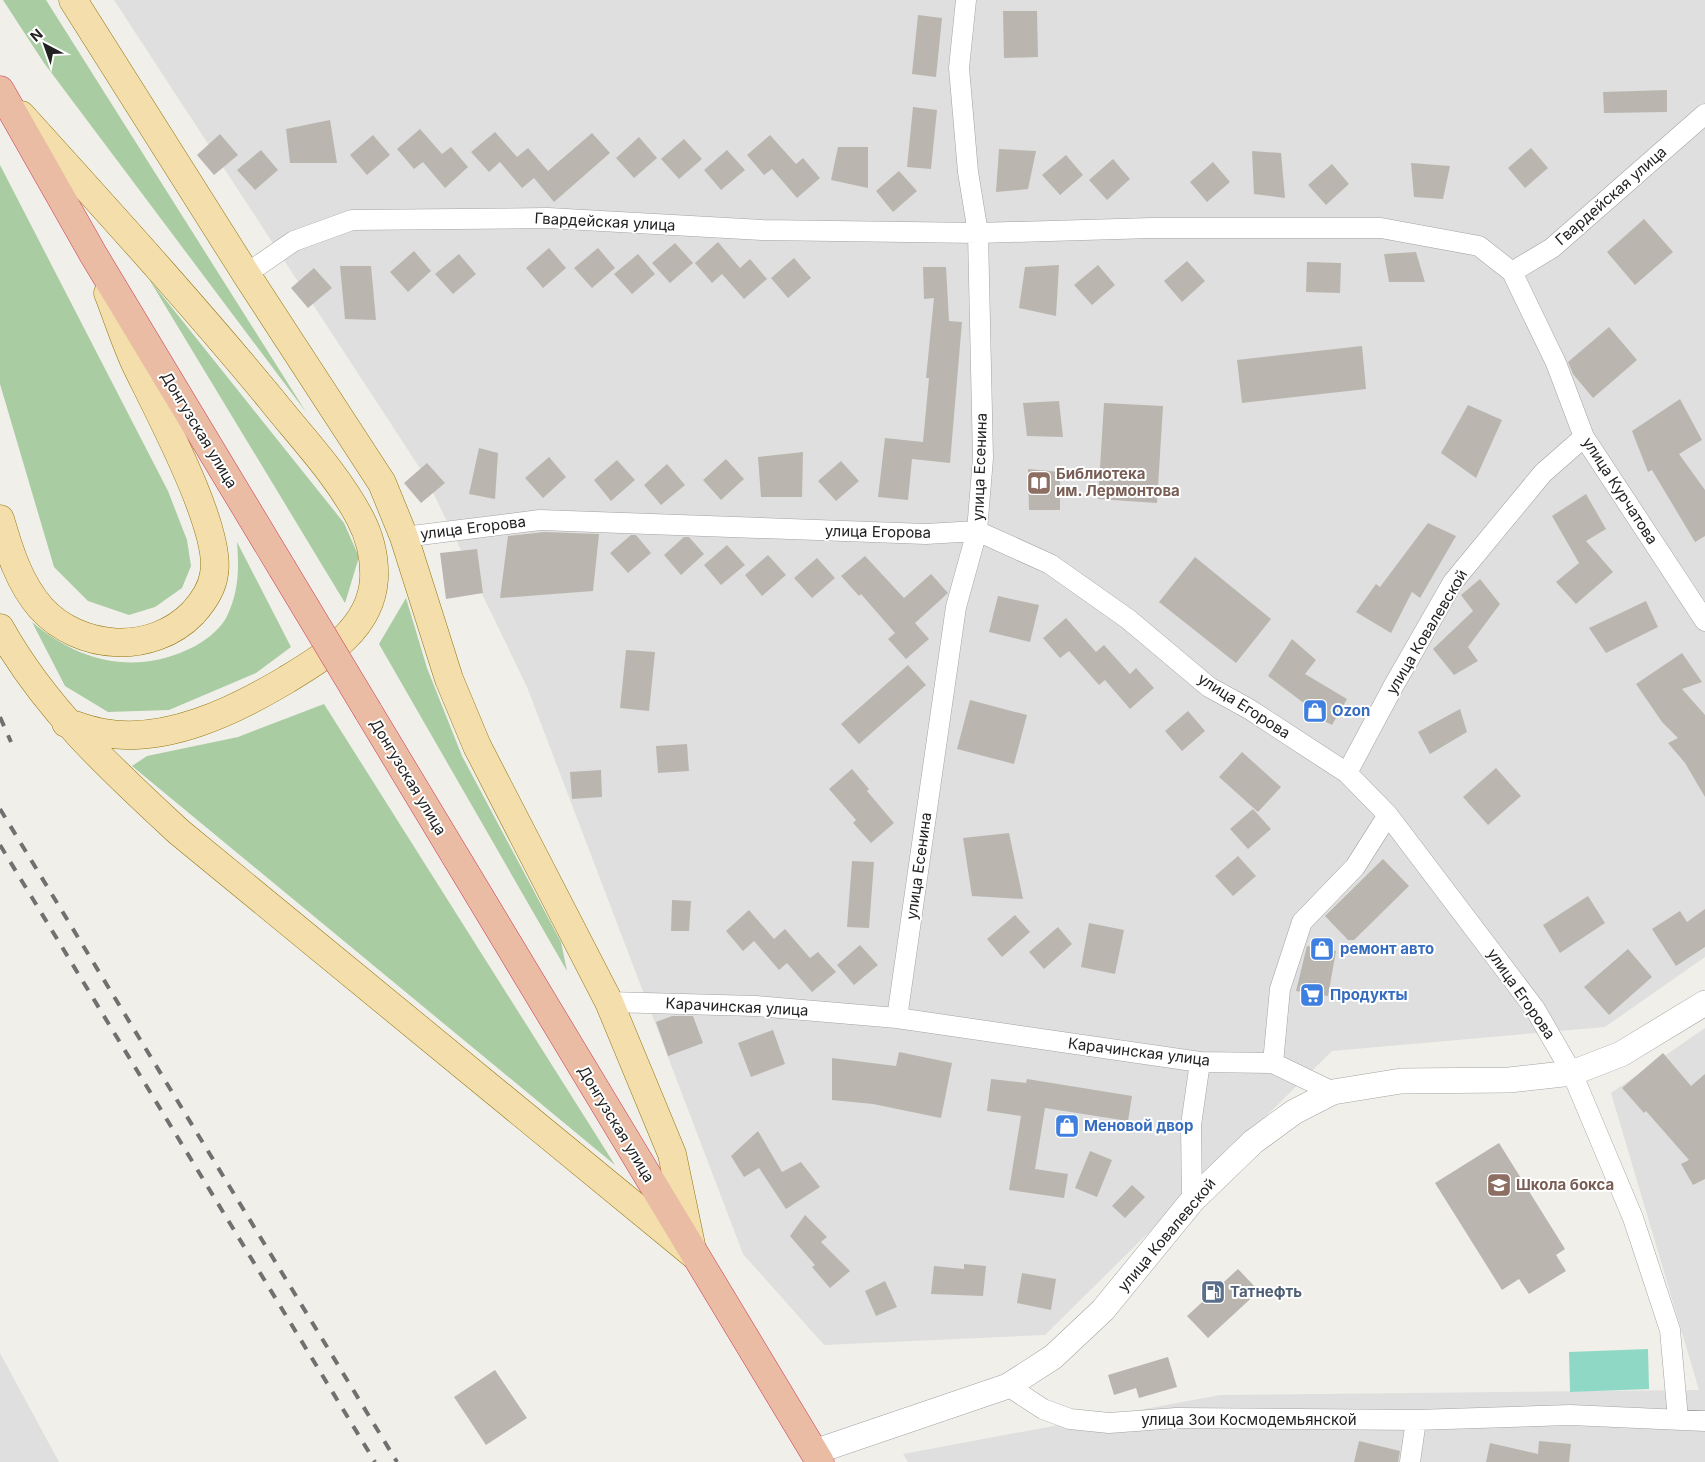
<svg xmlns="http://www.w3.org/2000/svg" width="1705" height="1462" font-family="Inter,sans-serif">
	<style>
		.residential { fill: #dfdfdf }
		.forest { fill: #a9cca2 }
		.pitch { fill: #8fd8c6 }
		.building { fill: #bab6af }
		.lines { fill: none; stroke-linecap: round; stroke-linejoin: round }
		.minor-casing { stroke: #a3a3a3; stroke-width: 21 }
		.tertiary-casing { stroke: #a3a3a3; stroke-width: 26 }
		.primary-casing { stroke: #91770f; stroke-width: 29 }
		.trunk-casing { stroke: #cc3a58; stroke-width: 29 }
		.minor { stroke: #fff; stroke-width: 20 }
		.tertiary { stroke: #fff; stroke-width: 25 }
		.primary { stroke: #f4deab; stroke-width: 28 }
		.trunk { stroke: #eabca4; stroke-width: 28 }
		.rail { stroke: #707070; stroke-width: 4; stroke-dasharray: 10 10; stroke-linecap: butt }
		.trunk-bridge-casing { stroke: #cc3a58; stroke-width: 29; stroke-linecap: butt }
		.trunk-bridge { stroke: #eabca4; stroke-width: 28 }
		.labels { text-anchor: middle; stroke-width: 4; stroke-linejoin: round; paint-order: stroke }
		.street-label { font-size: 15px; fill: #222; stroke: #fff }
		.education-label { font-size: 15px; font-weight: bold; fill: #785e54; stroke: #fff; text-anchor: start }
		.shop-label { font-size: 15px; font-weight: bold; fill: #366cbe; stroke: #fff; text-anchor: start }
		.service-label { font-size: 15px; font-weight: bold; fill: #4e5e75; stroke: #fff; text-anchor: start }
	</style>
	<rect width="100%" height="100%" fill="#f1efe9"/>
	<path class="residential" d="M114,0H1705V957L1605,1027L1332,1051L1045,1335L824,1345L743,1254L527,687L425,476Z
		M1705,1028V1462H908L903,1454L1220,1395L1699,1390L1611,1093Z
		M0,1353L59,1462H0Z"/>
	<path class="forest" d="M3,0H46L306,412L44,63Z
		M0,165L168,491L187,540L191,566L182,588L155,607L129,615L88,601L54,567L0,384Z
		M149,279L344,523L359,557L345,603Z
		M237,542L291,647L256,673L169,710L108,712L65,686L32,622C78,661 132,675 187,650C201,644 220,631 227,616C239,591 239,569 237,542Z
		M406,598L427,668L462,756L561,942L567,971L379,644Z
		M324,704L615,1165L132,766L147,756L238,737Z"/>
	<path class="pitch" d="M1648,1349L1649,1389L1570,1392L1569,1352Z"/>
	<path class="building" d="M1003,11H1037L1038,57L1004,58Z
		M918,15L942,18L936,77L912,74Z
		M1667,90V112L1604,113L1603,92Z
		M913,107L937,110L931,169L907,167Z
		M330,120L337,163H290L286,129Z
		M420,129L442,154L451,147L468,167L445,188L423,162L414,169L397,149Z
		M495,132L517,157L528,148L548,171L592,133L610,153L554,202L534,178L522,188L500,162L489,172L471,152Z
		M220,134L238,155L214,175L197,155Z
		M373,135L390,155L367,175L350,155Z
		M770,135L796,164L803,158L820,178L797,198L772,169L764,175L747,155Z
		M639,137L657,158L634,178L616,158Z
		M684,139L702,159L679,179L661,159Z
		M838,147H868V188L831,180Z
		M1531,148L1548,168L1525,188L1508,168Z
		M999,149L1036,151L1028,189L996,192Z
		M261,150L278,170L255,190L237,170Z
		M727,150L745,170L721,190L704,170Z
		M1252,151L1281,153L1285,198L1254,194Z
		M1066,155L1083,175L1060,195L1042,175Z
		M1113,159L1130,179L1107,200L1089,180Z
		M1213,162L1230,182L1207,202L1190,182Z
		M1411,163L1450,166L1443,199L1414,197Z
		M1332,164L1349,184L1326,205L1308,185Z
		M899,171L917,191L893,212L876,191Z
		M1644,219L1673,252L1635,285L1607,252Z
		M718,242L740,268L750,259L767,279L744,299L722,274L712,283L695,263Z
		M675,243L693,263L670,283L652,263Z
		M549,248L566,268L543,288L526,268Z
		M598,248L615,268L592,288L574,268Z
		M414,251L431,271L408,292L390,272Z
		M1416,252L1425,282H1389L1384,254Z
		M459,254L476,274L453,294L435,274Z
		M638,254L655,274L632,294L614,274Z
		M794,258L811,278L788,298L771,278Z
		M1187,261L1205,281L1182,302L1164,281Z
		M1307,262L1341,263L1340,293L1306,292Z
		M1059,265L1056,316L1019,308L1025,267Z
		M1098,265L1115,285L1092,305L1074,285Z
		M340,266H371L376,320L345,319Z
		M923,267H946L949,321L962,322L950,463L912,459L908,500L878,497L885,438L923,442L929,378H926L934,298L924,299Z
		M314,268L332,288L308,308L291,288Z
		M1609,327L1637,360L1593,398L1573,374L1568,362Z
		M1362,346L1366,389L1242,403L1237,360Z
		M1680,399L1702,440L1679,454L1705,490V536L1695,542L1652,470L1648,472L1632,431Z
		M1059,401L1063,437L1027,436L1023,403Z
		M1104,403L1163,406L1157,503L1098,499Z
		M1468,405L1502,420L1476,478L1441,453Z
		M479,448L498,453L495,499L469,494Z
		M803,452L802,497H761L758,457Z
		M549,457L566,477L543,498L525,478Z
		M726,459L744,479L721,500L703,480Z
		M617,460L635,480L611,501L594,480Z
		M841,461L859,481L836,501L818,481Z
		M427,463L445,483L421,503L404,483Z
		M667,464L685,485L661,505L644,485Z
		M1028,469L1060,472V510H1029Z
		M1586,494L1606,529L1586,541L1613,572L1576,604L1556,582L1579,563L1552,516Z
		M1428,523L1456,536L1420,598L1412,592L1391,633L1356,612L1376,584L1380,587Z
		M544,532L599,534L593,591L500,598L508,536Z
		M631,535H636L651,553L628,573L610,553Z
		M684,537H689L704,554L681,575L664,555Z
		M727,545L745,565L721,585L704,565Z
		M477,549L483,593L446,599L440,553Z
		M768,555L786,575L762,596L745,575Z
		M865,556L904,598L931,574L948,593L915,623L929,639L906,659L888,639L895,633L861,594L859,596L841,576Z
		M1195,557L1271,619L1236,663L1159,602Z
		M817,558L835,578L812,598L794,578Z
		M1480,579L1500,604L1468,647L1478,661L1454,675L1433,649L1473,611L1461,595Z
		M998,596L1039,605L1030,642L989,632Z
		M1646,601L1658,627L1606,653L1589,628Z
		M1066,618L1096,652L1104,645L1130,674L1136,668L1154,688L1130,709L1105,680L1099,685L1069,651L1060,658L1043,638Z
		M1292,639L1316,660L1305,674L1347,699L1332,725L1306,712L1309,707L1268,676Z
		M626,650L655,652L649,711L620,708Z
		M1682,653L1702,682L1682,689L1705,715V797L1685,763L1668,743L1678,738L1662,722L1636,684Z
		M908,665L926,685L859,744L841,724Z
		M970,700L1027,715L1014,764L957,749Z
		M1460,709L1467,732L1430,754L1418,732Z
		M1188,711L1205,731L1182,751L1165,731Z
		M687,744L689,771L658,773L656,746Z
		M1242,752L1281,787L1258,812L1219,777Z
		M1496,768L1521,796L1488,825L1463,797Z
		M852,769L869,789L867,791L894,823L871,843L853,823L856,820L829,789Z
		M601,770L602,797L572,799L570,772Z
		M1253,809L1271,829L1248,849L1230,829Z
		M1009,833L1023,899L972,896L963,838Z
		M1238,856L1256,876L1233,896L1215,876Z
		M1383,859L1409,886L1354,940H1348L1325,916Z
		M852,861L874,862L869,928L847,927Z
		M1588,896L1605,923L1560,953L1543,925Z
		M672,900L691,901L689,931H671Z
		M1705,909V947L1676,966L1652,929L1680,911L1687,922Z
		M749,910L774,939L785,929L810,958L818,952L836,972L812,992L787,963L779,970L754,941L743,951L726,931Z
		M1015,915L1030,932L1002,957L987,939Z
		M1089,923L1124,930L1115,974L1081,967Z
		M1058,927L1072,944L1044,969L1029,952Z
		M860,945L878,965L854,985L837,965Z
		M1307,946L1336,951L1328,996L1296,991Z
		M1628,949L1652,977L1609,1015L1584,987Z
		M672,1016H693L703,1043L668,1056L656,1022Z
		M773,1030L785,1064L751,1077L738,1043Z
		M899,1052L952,1063L941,1118L873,1104L832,1100V1058L896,1066Z
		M1663,1053L1691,1086L1705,1074V1179L1693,1185L1681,1164L1689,1160L1646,1111L1644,1113L1622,1088Z
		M991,1079L1026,1083L1027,1079L1132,1096L1128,1121L1045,1108L1035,1169L1068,1174L1064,1198L1009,1190L1021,1116L987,1111Z
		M758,1131L782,1172L801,1162L820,1187L786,1209L759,1168L744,1177L731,1156Z
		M1499,1143L1565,1249L1556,1255L1566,1271L1529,1294L1519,1279L1502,1290L1435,1183Z
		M1090,1151L1112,1160L1097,1197L1075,1188Z
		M1132,1185L1145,1197L1125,1218L1112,1206Z
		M805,1215L827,1237L821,1242L850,1271L830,1288L812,1267L815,1265L790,1236Z
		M964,1264L986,1266L983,1296L931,1294L934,1266L964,1269Z
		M1238,1269L1259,1291L1208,1338L1187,1316Z
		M1022,1273L1056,1279L1051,1310L1017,1303Z
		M885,1281L897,1307L876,1316L865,1291Z
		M1168,1357L1177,1387L1139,1398L1136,1388L1114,1395L1108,1375Z
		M495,1370L527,1418L486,1445L454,1397Z
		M1359,1441L1400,1451L1398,1462H1354Z
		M1539,1441L1571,1444L1569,1462H1486L1490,1443L1538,1454Z"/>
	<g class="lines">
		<defs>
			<path id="minor" d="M1512,272L1552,248L1705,114
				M246,274L294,241L352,220L548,218L762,230L978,233L1152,228H1381L1479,246L1512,272L1556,363L1584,437L1705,621
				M404,537L540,520L926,534L977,531L1050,564L1128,619L1209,687L1249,709L1347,773L1388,815L1535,1009L1572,1073L1633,1218L1670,1330L1678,1419
				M1347,773L1394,685L1453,582L1543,473L1584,437
				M609,1002L756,1006L897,1018L1200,1062L1273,1063L1333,1092
				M897,1018L956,607L977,531L983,458L978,233L968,172L959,68L966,0
				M1273,1063L1280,989L1302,922L1355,867L1388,815
				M1192,1201L1191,1125L1200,1062
				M1008,1386L1043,1409L1070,1419L1109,1423L1176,1418L1416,1420L1570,1415L1705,1421
				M1410,1462L1416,1420"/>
			<path id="tertiary" d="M814,1452L1008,1386L1053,1357L1103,1310L1192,1201L1253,1142L1294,1112L1333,1092L1401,1081L1509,1080L1572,1073L1621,1054L1705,1003"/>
			<path id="primary" d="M73,0L246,274L382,483L404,537L449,679L477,746L609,1002L672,1154L691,1245
				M21,115C105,208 190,301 270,398C301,437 337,474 360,518C370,537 375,557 374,579C371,629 325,656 286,680C234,711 166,744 104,733C91,731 79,726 66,723
				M0,519C9,550 19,583 41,608C80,651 152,655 193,613C203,602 212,589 214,574C223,530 156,407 135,363C125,341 117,316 108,293
				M0,628C45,709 112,770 179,832L693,1254"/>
			<path id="trunk" d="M0,90L93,254L282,568
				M368,711L820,1462"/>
		</defs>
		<use href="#minor" class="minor-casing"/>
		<use href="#tertiary" class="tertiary-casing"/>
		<use href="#primary" class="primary-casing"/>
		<use href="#trunk" class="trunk-casing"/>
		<use href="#minor" class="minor"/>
		<use href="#tertiary" class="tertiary"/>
		<use href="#primary" class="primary"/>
		<use href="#trunk" class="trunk"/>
		<path class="rail" d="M0,717L11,742
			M0,809L397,1462
			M0,845L375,1462"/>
		<defs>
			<path id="trunk-bridge" d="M282,568L368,711"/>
		</defs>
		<use href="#trunk-bridge" class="trunk-bridge-casing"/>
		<use href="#trunk-bridge" class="trunk-bridge"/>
	</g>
	<defs>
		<symbol id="library-square" viewBox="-11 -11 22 22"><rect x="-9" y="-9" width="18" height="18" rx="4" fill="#8d6e63" stroke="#fff"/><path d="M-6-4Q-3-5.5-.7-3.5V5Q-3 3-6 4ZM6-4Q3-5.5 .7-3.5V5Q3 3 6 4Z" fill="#fff"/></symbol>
		<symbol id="shop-square" viewBox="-11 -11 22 22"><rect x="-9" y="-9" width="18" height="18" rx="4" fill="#3f7fe0" stroke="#fff"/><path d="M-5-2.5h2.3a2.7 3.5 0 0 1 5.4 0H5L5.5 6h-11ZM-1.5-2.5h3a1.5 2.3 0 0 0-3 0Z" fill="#fff"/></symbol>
		<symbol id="supermarket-square" viewBox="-11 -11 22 22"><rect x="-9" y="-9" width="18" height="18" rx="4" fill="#3f7fe0" stroke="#fff"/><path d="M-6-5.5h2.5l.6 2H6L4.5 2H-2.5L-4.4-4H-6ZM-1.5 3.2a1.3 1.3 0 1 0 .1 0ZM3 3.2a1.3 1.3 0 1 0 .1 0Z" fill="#fff"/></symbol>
		<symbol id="school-square" viewBox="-11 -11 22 22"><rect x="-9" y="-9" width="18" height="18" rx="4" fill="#8d6e63" stroke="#fff"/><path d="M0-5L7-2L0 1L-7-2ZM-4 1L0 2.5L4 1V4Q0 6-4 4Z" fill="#fff"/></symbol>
		<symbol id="fuel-square" viewBox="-11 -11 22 22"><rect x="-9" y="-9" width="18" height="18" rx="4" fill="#5c6f8a" stroke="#fff"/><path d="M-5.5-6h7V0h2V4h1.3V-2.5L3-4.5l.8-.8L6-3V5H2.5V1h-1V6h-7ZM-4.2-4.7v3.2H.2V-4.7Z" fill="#fff"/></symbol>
	</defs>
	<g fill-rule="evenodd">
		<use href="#library-square" x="1025" y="469" width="28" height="28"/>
		<use href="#shop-square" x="1301" y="697" width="28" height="28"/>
		<use href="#shop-square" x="1308" y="935" width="28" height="28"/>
		<use href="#supermarket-square" x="1298" y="981" width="28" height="28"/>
		<use href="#shop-square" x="1053" y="1112" width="28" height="28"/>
		<use href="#school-square" x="1485" y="1171" width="28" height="28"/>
		<use href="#fuel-square" x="1199" y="1278" width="28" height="28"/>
	</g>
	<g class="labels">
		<g class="street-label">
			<text transform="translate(1611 196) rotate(-41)" y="5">Гвардейская улица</text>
			<text transform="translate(605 222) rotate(3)" y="5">Гвардейская улица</text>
			<text transform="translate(199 430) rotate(59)" y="5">Донгузская улица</text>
			<text transform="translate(980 467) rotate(-88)" y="5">улица Есенина</text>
			<text transform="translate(1620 491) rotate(57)" y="5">улица Курчатова</text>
			<text transform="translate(473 528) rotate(-7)" y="5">улица Егорова</text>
			<text transform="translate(878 532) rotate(1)" y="5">улица Егорова</text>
			<text transform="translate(1427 632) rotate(-59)" y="5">улица Ковалевской</text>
			<text transform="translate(1244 706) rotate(33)" y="5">улица Егорова</text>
			<text transform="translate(408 777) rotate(59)" y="5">Донгузская улица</text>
			<text transform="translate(919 866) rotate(-82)" y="5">улица Есенина</text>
			<text transform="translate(1521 994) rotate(55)" y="5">улица Егорова</text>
			<text transform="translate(737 1007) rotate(3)" y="5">Карачинская улица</text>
			<text transform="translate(1139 1052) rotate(7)" y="5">Карачинская улица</text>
			<text transform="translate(616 1124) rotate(59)" y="5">Донгузская улица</text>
			<text transform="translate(1167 1235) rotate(-50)" y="5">улица Ковалевской</text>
			<text x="1249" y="1425">улица Зои Космодемьянской</text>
		</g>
		<g class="education-label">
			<text x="1056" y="479">Библиотека<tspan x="1056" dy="17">им. Лермонтова</tspan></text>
			<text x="1516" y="1190">Школа бокса</text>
		</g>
		<g class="shop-label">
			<text x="1332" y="716">Ozon</text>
			<text x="1340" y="954">ремонт авто</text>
			<text x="1330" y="1000">Продукты</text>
			<text x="1084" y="1131">Меновой двор</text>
		</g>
		<g class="service-label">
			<text x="1230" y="1297">Татнефть</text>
		</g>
	</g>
	<g transform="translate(45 45) rotate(319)" stroke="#ffffff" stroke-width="4" paint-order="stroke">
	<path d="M0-4L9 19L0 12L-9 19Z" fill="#222222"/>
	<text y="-8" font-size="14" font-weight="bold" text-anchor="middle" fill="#222222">N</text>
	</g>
</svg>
